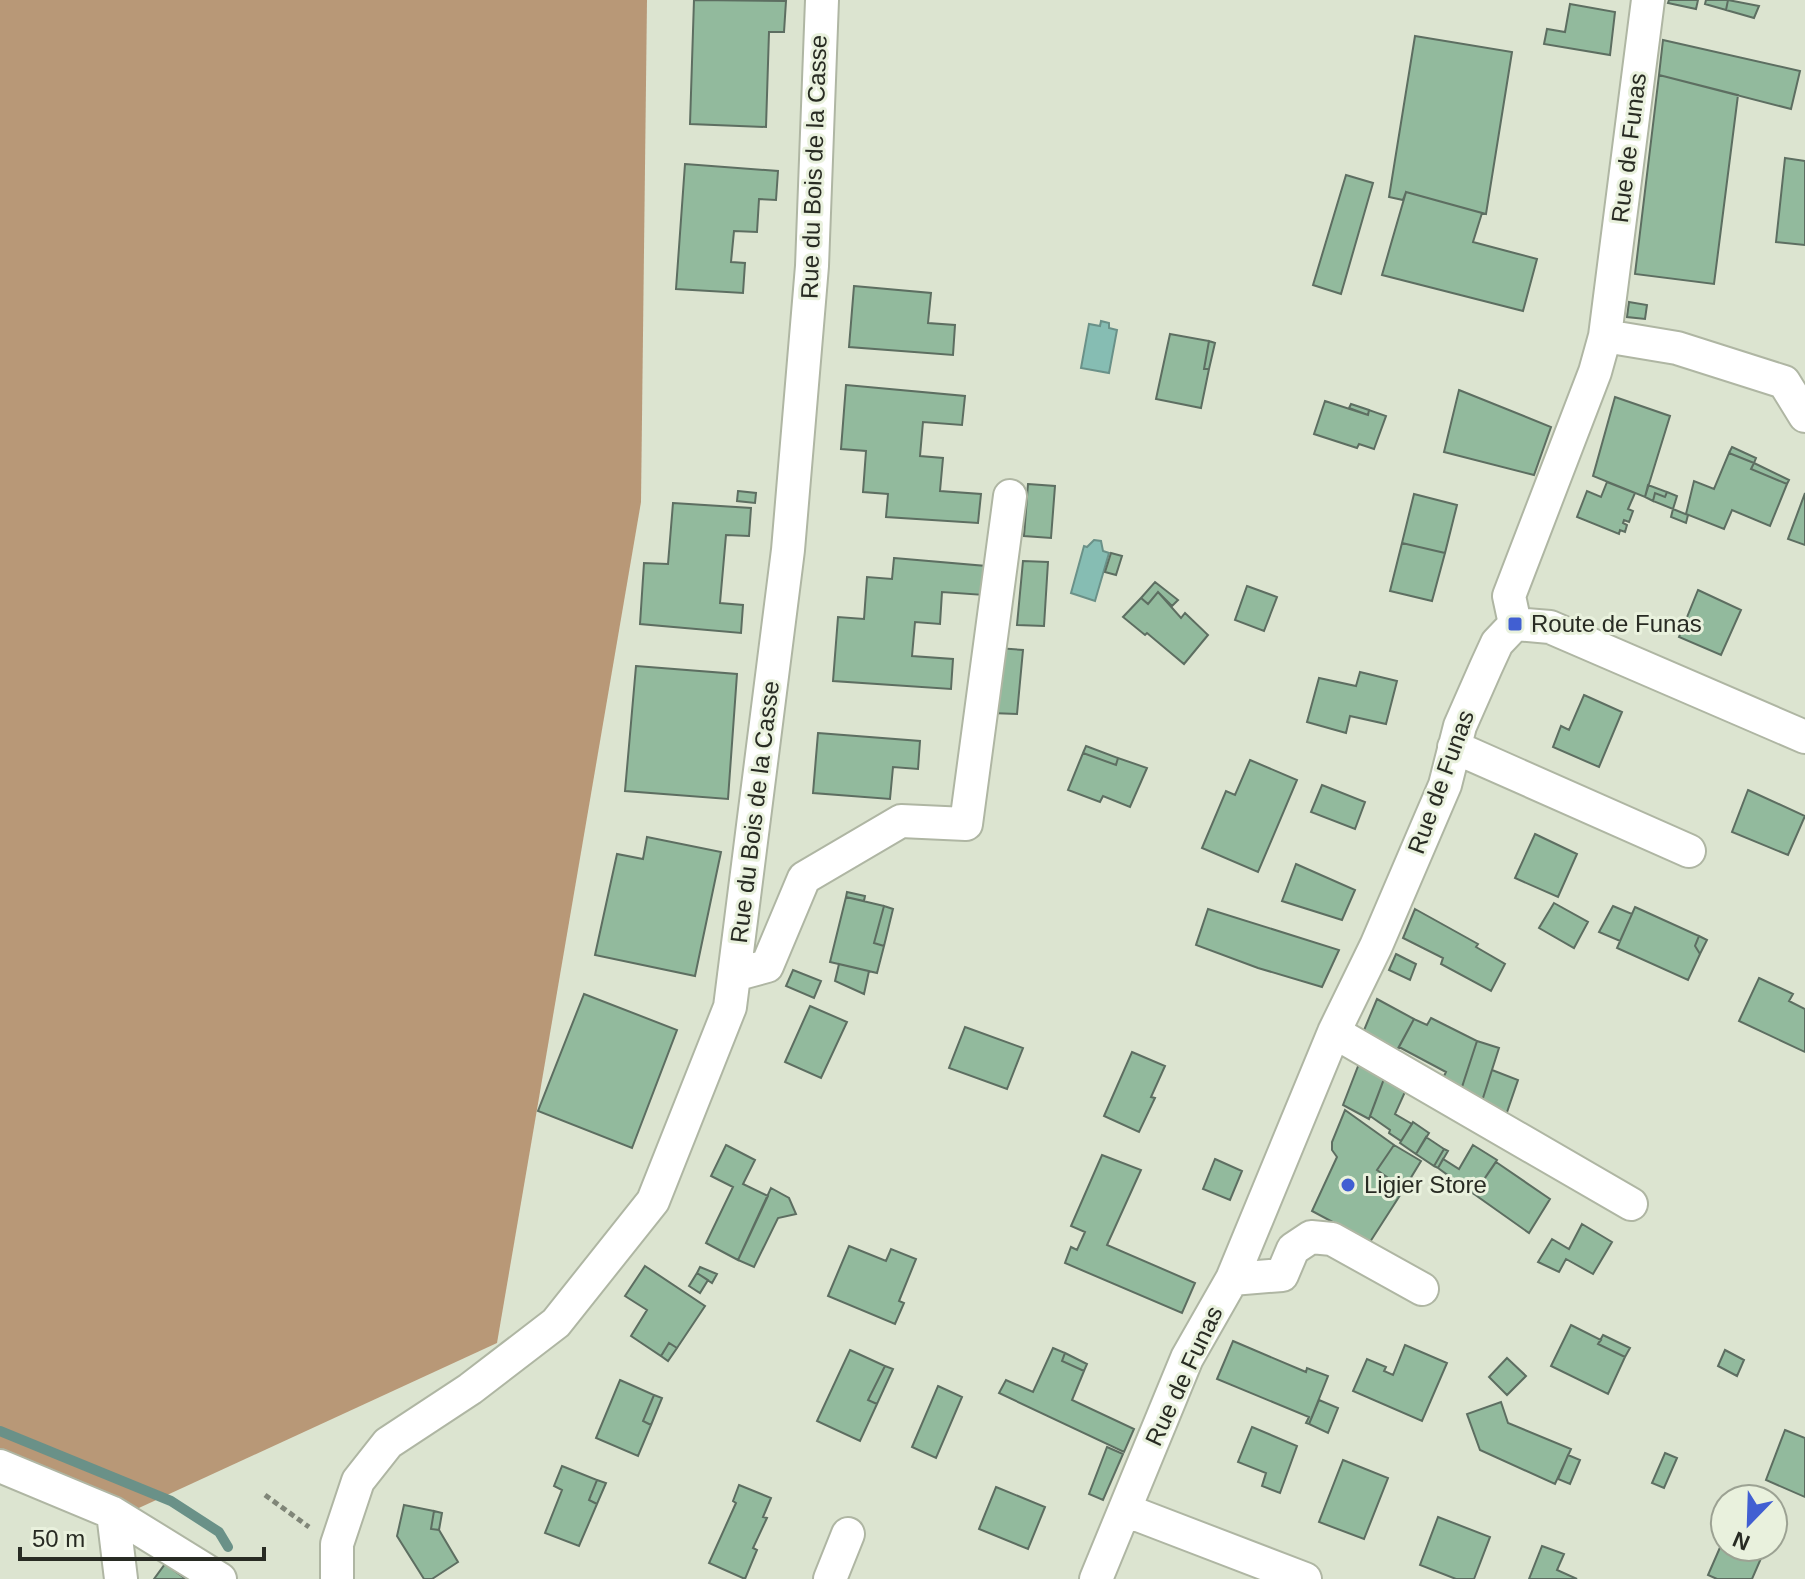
<svg xmlns="http://www.w3.org/2000/svg" width="1805" height="1579" font-family="Arial,sans-serif">
	<style>
		.forest { fill: #b89877 }
		.water { fill: #86bdb3; stroke: #6a9188; stroke-width: 2 }
		.lines { fill: none; stroke-linecap: round; stroke-linejoin: round }
		.stream { stroke: #6a9188; stroke-width: 10 }
		.building { fill: #92ba9d; stroke: #5d6e61; stroke-width: 2 }
		.minor-casing { stroke: #afb6a3; stroke-width: 36 }
		.path { stroke: #808678; stroke-width: 5; stroke-dasharray: 6 4; stroke-linecap: butt }
		.minor { stroke: #fff; stroke-width: 32 }
		.poi-dot { fill: #415fd2; stroke: #e9f1dd; stroke-width: 3 }
		.labels { text-anchor: middle; stroke-width: 6; stroke-linejoin: round; paint-order: stroke }
		.street-label { font-size: 24px; fill: #282b23; stroke: #e9f1dd }
		.poi-label { font-size: 24px; fill: #282b23; stroke: #e9f1dd; text-anchor: start }
	</style>
	<rect width="100%" height="100%" fill="#dce4d0"/>
	<path class="forest" d="M0,0H647L641,502L497,1343L128,1513L0,1478Z"/>
	<path class="water" d="M1101,321L1109,323V328L1117,330L1109,373L1081,368L1089,324L1100,326Z
		M1094,540L1101,541L1103,551L1109,553L1095,601L1071,593L1084,546L1087,547Z"/>
	<g class="lines">
		<path class="stream" d="M0,1431L171,1501L219,1532L228,1547"/>
	</g>
	<path class="building" d="M694,0L786,1L784,32H769L766,127L690,124Z
		M1669,0H1698L1696,9L1668,3Z
		M1706,0H1728L1726,10L1705,4Z
		M1728,0L1759,6L1754,18L1726,10Z
		M1570,4L1615,12L1610,55L1544,44L1547,29L1565,32Z
		M1415,36L1512,52L1486,214L1406,192L1403,200L1389,197Z
		M1663,40L1800,71L1791,109L1659,75Z
		M1659,75L1738,95L1714,284L1635,274Z
		M1785,158L1805,161V245L1776,242Z
		M685,164L778,171L776,200L759,199L757,232L734,231L731,262L745,263L743,293L676,289Z
		M1346,175L1373,183L1341,294L1313,285Z
		M1406,192L1482,213L1473,242L1537,259L1523,311L1382,275Z
		M854,286L931,293L928,323L955,325L953,355L849,347Z
		M1629,302L1647,305L1645,319L1627,317Z
		M1170,334L1209,341L1204,369H1209L1201,408L1156,399Z
		M1209,341L1215,343L1209,369H1204Z
		M846,385L965,396L962,425L923,422L920,456L943,458L940,491L981,494L978,523L886,517L888,494L863,492L866,451L841,449Z
		M1459,390L1551,427L1534,475L1444,452Z
		M1615,397L1670,416L1645,497L1593,476Z
		M1325,401L1368,415L1369,410L1386,416L1374,449L1359,444L1357,448L1314,434Z
		M1351,404L1369,410L1368,415L1349,408Z
		M1732,447L1756,458L1754,463L1729,453Z
		M1729,453L1754,463L1751,469L1787,484L1770,526L1732,510L1724,529L1686,514L1694,481L1714,489Z
		M1754,463L1789,480L1787,484L1751,469Z
		M1607,482L1635,493L1628,509L1633,511L1629,522L1624,520L1623,523L1627,525L1625,532L1620,530L1619,534L1577,517L1587,491L1601,497Z
		M1028,484L1055,486L1051,538L1024,536Z
		M1648,485L1667,492L1665,497L1655,493L1653,501L1645,497Z
		M738,491L756,493L755,503L737,501Z
		M1667,492L1677,496L1673,509L1653,501L1655,493L1665,497Z
		M1805,493V545L1788,539Z
		M1414,494L1457,505L1445,553L1402,543Z
		M673,503L751,508L749,536L726,535L720,603L743,605L741,633L640,624L644,563L668,564Z
		M1673,509L1688,515L1686,523L1671,517Z
		M1402,543L1445,553L1432,601L1390,591Z
		M1111,553L1122,556L1116,575L1105,572Z
		M894,558L986,566L984,595L942,592L940,624L915,622L912,656L953,659L951,689L833,681L838,617L864,619L867,577L892,579Z
		M1023,561L1048,562L1044,626L1017,625Z
		M1155,582L1178,600L1172,606L1158,592L1148,604L1141,598Z
		M1247,586L1277,597L1264,631L1235,620Z
		M1698,590L1741,610L1721,655L1679,637Z
		M1158,592L1181,618L1185,613L1208,635L1184,664L1147,633L1145,635L1123,617L1141,598L1148,604Z
		M997,648L1023,650L1017,714L991,713Z
		M636,666L737,674L728,799L625,791Z
		M1360,672L1397,681L1386,724L1350,716L1346,733L1307,722L1319,678L1356,686Z
		M1584,695L1622,712L1599,767L1553,747L1561,726L1569,730Z
		M818,733L920,741L918,769L893,767L890,799L813,793Z
		M1086,746L1118,758L1116,765L1083,753Z
		M1083,753L1116,765L1118,758L1147,768L1130,807L1103,796L1100,802L1068,790Z
		M1250,760L1297,780L1258,872L1202,848L1226,791L1235,795Z
		M1322,785L1365,802L1355,829L1311,812Z
		M1748,790L1805,816L1788,855L1732,832Z
		M1535,834L1577,854L1558,897L1515,878Z
		M647,837L721,852L695,976L595,955L617,854L643,859Z
		M1296,864L1355,890L1342,920L1282,901Z
		M847,892L865,896L864,901L846,897Z
		M846,897L884,906L874,943L884,946L877,973L830,962Z
		M1554,903L1588,922L1574,948L1539,928Z
		M884,906L893,909L884,946L874,943Z
		M1613,906L1632,914L1620,941L1599,932Z
		M1635,907L1699,936L1695,946L1700,954L1688,980L1617,948Z
		M1208,909L1339,950L1322,987L1258,968L1196,945Z
		M1415,909L1478,944L1476,947L1505,964L1491,991L1441,964L1443,958L1403,938Z
		M1699,936L1707,940L1700,954L1695,946Z
		M1396,954L1416,964L1410,980L1389,970Z
		M839,964L869,971L864,994L835,981Z
		M793,970L821,981L814,998L786,986Z
		M1759,978L1793,994L1789,1001L1805,1009V1052L1739,1021Z
		M584,994L677,1030L632,1148L538,1111Z
		M1377,999L1414,1019L1396,1052L1362,1035Z
		M810,1006L847,1022L821,1078L785,1062Z
		M1431,1018L1477,1041L1461,1090L1442,1080L1446,1072L1399,1047L1414,1019L1427,1025Z
		M965,1027L1023,1048L1007,1089L949,1068Z
		M1477,1041L1499,1048L1482,1101L1461,1090Z
		M1132,1052L1165,1066L1151,1097L1155,1098L1139,1132L1104,1116Z
		M1362,1056L1387,1071L1369,1119L1343,1105Z
		M1492,1070L1518,1080L1506,1115L1482,1101Z
		M1387,1071L1409,1083L1395,1114L1412,1124L1401,1141L1389,1133L1390,1130L1370,1116Z
		M1345,1110L1394,1145L1377,1170L1404,1189L1370,1242L1312,1211L1337,1157L1332,1150V1142Z
		M1413,1122L1429,1133L1416,1154L1400,1143Z
		M1426,1137L1444,1149L1434,1166L1416,1154Z
		M726,1145L755,1160L743,1184L768,1196L738,1260L706,1243L733,1187L711,1176Z
		M1394,1145L1421,1161L1404,1189L1377,1170Z
		M1473,1145L1497,1160L1474,1194L1438,1168L1443,1159L1459,1169Z
		M1444,1149L1448,1151L1438,1168L1434,1166Z
		M1102,1155L1141,1170L1107,1245L1195,1283L1182,1313L1065,1263L1071,1247L1077,1250L1085,1232L1071,1226Z
		M1215,1159L1242,1171L1230,1200L1203,1189Z
		M1496,1162L1550,1199L1529,1233L1474,1194Z
		M771,1188L789,1198L796,1214L778,1218L754,1267L738,1260Z
		M1582,1224L1612,1242L1593,1274L1566,1259L1559,1272L1538,1262L1552,1239L1569,1249Z
		M849,1246L886,1261L891,1249L916,1259L899,1301L904,1303L895,1324L828,1296Z
		M645,1266L705,1306L677,1348L669,1343L661,1356L631,1336L647,1310L625,1296Z
		M700,1267L717,1274L712,1283L697,1273Z
		M697,1273L708,1280L700,1293L689,1286Z
		M1571,1325L1601,1340L1598,1344L1625,1357L1608,1394L1551,1366Z
		M1603,1335L1630,1348L1625,1357L1598,1344Z
		M1233,1341L1306,1372L1307,1368L1328,1376L1309,1424L1306,1423L1309,1417L1217,1379Z
		M669,1343L677,1348L668,1361L661,1356Z
		M1405,1345L1447,1363L1422,1421L1353,1391L1367,1359L1386,1367L1384,1371L1393,1375Z
		M1053,1348L1065,1353L1062,1361L1084,1371L1072,1400L1134,1429L1124,1452L999,1393L1006,1380L1033,1392Z
		M850,1350L885,1366L868,1400L877,1404L860,1441L817,1421Z
		M1725,1350L1744,1360L1737,1376L1718,1366Z
		M1065,1353L1087,1364L1084,1371L1062,1361Z
		M1507,1358L1526,1376L1507,1395L1489,1377Z
		M885,1366L893,1369L877,1404L868,1400Z
		M620,1380L654,1395L643,1421L651,1425L638,1456L596,1438Z
		M938,1386L962,1397L936,1458L912,1447Z
		M654,1395L662,1398L651,1425L643,1421Z
		M1319,1400L1338,1408L1328,1433L1309,1424Z
		M1501,1402L1508,1423L1571,1449L1555,1484L1480,1450L1467,1414Z
		M1252,1427L1297,1446L1280,1493L1262,1486L1266,1473L1238,1462Z
		M1785,1430L1805,1438V1497L1766,1480Z
		M1107,1447L1123,1454L1103,1500L1089,1494Z
		M1665,1453L1677,1458L1664,1488L1652,1483Z
		M1568,1455L1580,1460L1570,1484L1558,1479Z
		M1343,1460L1388,1478L1364,1539L1319,1522Z
		M562,1466L597,1480L589,1500L597,1504L579,1546L545,1533L562,1490L554,1486Z
		M597,1480L606,1483L597,1504L589,1500Z
		M739,1485L771,1498L763,1517L767,1518L753,1548L757,1550L745,1579L709,1563L736,1503L733,1501Z
		M996,1487L1045,1507L1028,1549L979,1529Z
		M404,1505L434,1511L431,1529L439,1530L458,1562L432,1579H424L397,1536Z
		M434,1511L442,1513L439,1530L431,1529Z
		M1438,1517L1490,1537L1474,1579H1456L1420,1565Z
		M1725,1536V1547H1766L1752,1579H1717L1708,1575Z
		M1542,1546L1564,1554L1557,1570L1577,1579H1529Z
		M165,1564L186,1579H154Z"/>
	<g class="lines">
		<defs>
			<path id="minor" d="M1605,336L1677,348L1784,382L1805,416
				M1515,624L1509,596L1595,372L1605,336L1648,0
				M1515,624L1550,627L1805,737
				M1454,747L1689,851
				M734,975L767,966L804,878L901,821L966,824L1010,496
				M1334,1032L1631,1204
				M1232,1279L1282,1275L1293,1249L1311,1237L1332,1239L1422,1289
				M0,1466L113,1513L220,1579
				M1125,1510L1305,1579
				M113,1513L121,1579
				M337,1579V1544L358,1481L388,1443L470,1389L556,1323L653,1201L730,1007L788,550L812,266L822,0
				M830,1579L848,1534
				M1096,1579L1187,1358L1232,1279L1334,1032L1376,946L1445,785L1460,726L1486,667L1497,643L1515,624"/>
		</defs>
		<use href="#minor" class="minor-casing"/>
		<path class="path" d="M265,1495L309,1527"/>
		<use href="#minor" class="minor"/>
	</g>
	<g class="poi-dot">
		<rect x="1507" y="616" width="16" height="16" rx="4"/>
		<circle cx="1348" cy="1185" r="8"/>
	</g>
	<g class="labels">
		<g class="street-label">
			<text transform="translate(1629 148) rotate(-83)" y="8">Rue de Funas</text>
			<text transform="translate(814 167) rotate(-88)" y="8">Rue du Bois de la Casse</text>
			<text transform="translate(1441 782) rotate(-70)" y="8">Rue de Funas</text>
			<text transform="translate(755 812) rotate(-83)" y="8">Rue du Bois de la Casse</text>
			<text transform="translate(1184 1376) rotate(-65)" y="8">Rue de Funas</text>
		</g>
		<g class="poi-label">
			<text x="1531" y="632">Route de Funas</text>
			<text x="1364" y="1193">Ligier Store</text>
		</g>
	</g>
	<g transform="translate(1749 1523) rotate(203)"><circle r="38" fill="#e9f1dd" stroke="#9ca293" stroke-width="2"/>
	<path d="M0-6L14 30L0 20L-14 30Z" fill="#415fd2"/>
	<text y="-12" font-size="22" font-weight="bold" text-anchor="middle" fill="#282b23">N</text>
	</g>
	<path d="M20 1547v12h244v-12" fill="none" stroke="#282b23" stroke-width="4"/>
	<text x="32" y="1547" font-size="24" fill="#282b23" stroke="#e9f1dd" stroke-width="6" paint-order="stroke">50 m</text>
</svg>
